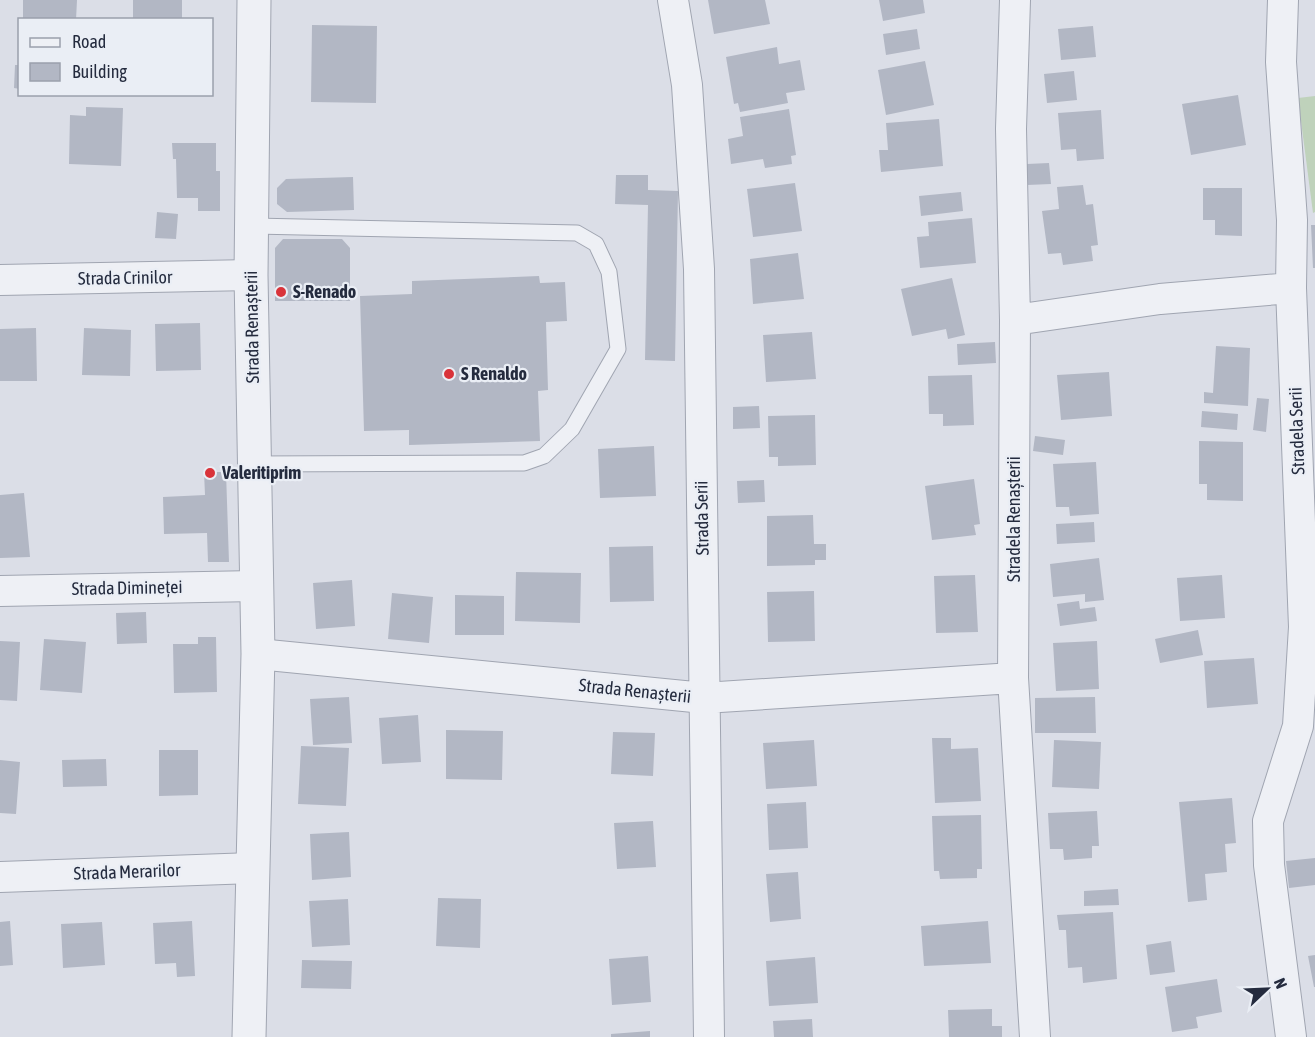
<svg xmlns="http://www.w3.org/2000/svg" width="1315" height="1037" font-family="'Asap Condensed',sans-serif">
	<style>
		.green { fill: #bfd2bb }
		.building { fill: #b2b7c4 }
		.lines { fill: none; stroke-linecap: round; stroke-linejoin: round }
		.service-casing { stroke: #a0a5b1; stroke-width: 17 }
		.minor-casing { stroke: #a0a5b1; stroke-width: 32 }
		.tertiary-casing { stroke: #a0a5b1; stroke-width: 35 }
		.service { stroke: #eef0f5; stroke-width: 15 }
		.minor { stroke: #eef0f5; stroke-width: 30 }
		.tertiary { stroke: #eef0f5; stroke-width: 33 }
		.poi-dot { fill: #d9333a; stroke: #eaeef5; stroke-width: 2 }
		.labels { text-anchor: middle; stroke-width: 4.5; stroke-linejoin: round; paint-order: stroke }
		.street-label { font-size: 18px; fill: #242b3e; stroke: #eaeef5 }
		.poi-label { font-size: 18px; font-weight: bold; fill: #242b3e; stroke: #eaeef5; text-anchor: start }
	</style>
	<rect width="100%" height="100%" fill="#dbdee7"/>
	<path class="green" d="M1315,96V212L1313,213L1298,98Z"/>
	<path class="building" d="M23,0H77L76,20H23Z
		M133,0H182V20H133Z
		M708,0H765L770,24L714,34Z
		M879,0H923L925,13L883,21Z
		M312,25L377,26L376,103L311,102Z
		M1093,26L1096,57L1061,60L1058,29Z
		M917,29L920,49L886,55L883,34Z
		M777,47L779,64L800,60L805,90L786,93L788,103L740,112L738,103L734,104L726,57Z
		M925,61L934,105L886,115L878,70Z
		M15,65H20V89L14,88Z
		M1074,71L1077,100L1047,103L1044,74Z
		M1238,95L1246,145L1191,155L1182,104Z
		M86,107L123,108L121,166L69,164L70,115L86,116Z
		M789,109L796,155L791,156L792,164L765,168L763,159L731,164L728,139L743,136L740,117Z
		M1101,110L1104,159L1077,161L1076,149L1061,150L1058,113Z
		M939,119L943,166L881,172L879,150H888L886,123Z
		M172,143H216V171H220V211H198V198H177L176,159H173Z
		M1049,163L1051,184L1027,185V164Z
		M616,175H648V190L678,191L675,361L645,360L648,205L615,204Z
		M353,177L354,210L287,212L277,204V188L286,179Z
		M795,183L802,231L753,237L747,189Z
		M1083,185L1086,205L1093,204L1098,245L1091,246L1093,261L1063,265L1061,253L1048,254L1042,211L1059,209L1057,187Z
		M1203,188H1242V236L1215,235V220H1203Z
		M961,192L963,211L921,216L919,196Z
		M157,212L178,214L176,239L155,238Z
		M972,218L976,263L920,268L917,237L929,236L928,222Z
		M1311,225H1315V268H1313Z
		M283,239H342L350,248V301H275V248Z
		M798,253L804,299L753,304L750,259Z
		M539,276L540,283L565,282L567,321L546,322L548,390L538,391L540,441L409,445V430L364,431L360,296L412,294V281Z
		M952,278L965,335L948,339L946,329L912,336L901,289Z
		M200,323L201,370L156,371L155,324Z
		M36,328L37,381H0V329Z
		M84,328L131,330L130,376L82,375Z
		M812,332L816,379L766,382L763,335Z
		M995,342L996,363L958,365L957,344Z
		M1216,346L1250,348L1248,406L1204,403V392L1213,393Z
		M1109,372L1112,416L1061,420L1057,375Z
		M972,375L974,425L943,426V414H929L928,376Z
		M1257,398L1269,399L1266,432L1253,430Z
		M759,406L760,428L733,429V407Z
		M1202,411L1238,414L1237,430L1201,427Z
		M815,415L816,465L778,466V457H769L768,416Z
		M1035,436L1065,440L1063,455L1033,451Z
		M1199,441L1243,442V501L1207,500V484H1199Z
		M654,446L656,496L600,498L598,449Z
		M1096,462L1099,514L1070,516L1069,507H1056L1053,464Z
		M204,472H226L229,562H208L207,533L164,534L163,497L205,495Z
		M974,479L980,524L974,525L976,535L932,540L925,486Z
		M764,480L765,502L738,503L737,481Z
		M24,493L30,557L0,558V495Z
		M813,515L814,544H826V560H815V565L767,566V516Z
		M1094,522L1095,542L1057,544L1056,524Z
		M653,546L654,601L610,602L609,547Z
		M1099,558L1104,600L1085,602V594L1053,597L1050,564Z
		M516,572L581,573L580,623L515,621Z
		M975,575L978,632L936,633L934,576Z
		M1222,575L1225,618L1180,621L1177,578Z
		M352,580L355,626L316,629L313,583Z
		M814,591L815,641L768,642L767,592Z
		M392,593L433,597L429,643L388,639Z
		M455,595L504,596V635H455Z
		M1079,601L1080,609L1095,607L1097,621L1060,626L1057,604Z
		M146,612L147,643L117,644L116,613Z
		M1198,630L1203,655L1160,663L1155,639Z
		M198,637H216L217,692L174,693L173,644H198Z
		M44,639L86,642L82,693L40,690Z
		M0,641L20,642L17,701L0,700Z
		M1097,641L1099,689L1056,691L1053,643Z
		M1254,658L1258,704L1207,708L1204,661Z
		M349,697L352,743L313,745L310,699Z
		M1095,697L1096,733H1035V698Z
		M418,715L421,762L382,764L379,718Z
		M446,730L503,731L502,780L446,779Z
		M613,732L655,733L653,776L611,774Z
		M932,738H951V749L978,748L981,801L935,803Z
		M814,740L817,786L766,789L763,743Z
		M1054,740L1101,742L1099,789L1052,787Z
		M301,746L349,748L346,806L298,804Z
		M159,750H198V795L159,796Z
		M106,759L107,786L63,787L62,760Z
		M0,760L20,762L16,814L0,813Z
		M1232,798L1236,843L1225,844L1227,872L1205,874L1207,900L1188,902L1179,802Z
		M806,802L808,848L769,850L767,804Z
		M1097,811L1099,846H1092V858L1064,860L1063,849H1050L1048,813Z
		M981,815L982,869H977V878L940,879L939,871H934L932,816Z
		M653,821L656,867L617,869L614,823Z
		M349,832L351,877L312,880L310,834Z
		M1315,858V885L1289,888L1286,861Z
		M798,872L801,919L770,922L766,874Z
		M1118,889L1119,905L1084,906V891Z
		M438,898L481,899L480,948L436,946Z
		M348,899L350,945L312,947L309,901Z
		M1113,912L1117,979L1083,983L1082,967L1068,968L1066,930H1059L1057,915Z
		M10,921L13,965L0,966V922Z
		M192,921L195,976L177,977L176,963L155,964L153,923Z
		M988,921L991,963L924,966L921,926Z
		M102,922L105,965L63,968L61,924Z
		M1171,941L1175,972L1150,975L1146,945Z
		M1315,955V987H1314L1308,956Z
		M648,956L651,1002L612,1005L609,959Z
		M815,957L818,1003L769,1006L766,961Z
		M302,960L352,961L351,989L301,988Z
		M1217,979L1222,1012L1196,1017L1198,1028L1172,1032L1165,987Z
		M992,1009V1026H1002V1037H949L948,1010Z
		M812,1019L813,1037H774L773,1021Z
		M650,1031V1037H611V1034Z"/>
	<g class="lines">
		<defs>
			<path id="service" d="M251,226L577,233L596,244L609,272L618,349L572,429L544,456L524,463L253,464"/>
			<path id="minor" d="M673,0L687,85L699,269L709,1037
				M1015,0L1011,129L1015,320L1013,678L1035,1037
				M1283,0L1281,62L1292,220L1291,288L1304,627L1298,726L1268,821L1269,865L1291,1037
				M0,280L251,275
				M1015,320L1160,299L1291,288
				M0,591L255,586
				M258,654L704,698L1013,678
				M0,877L253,868"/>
			<path id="tertiary" d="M249,1037L258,654L251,275L254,0"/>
		</defs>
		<use href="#service" class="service-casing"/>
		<use href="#minor" class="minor-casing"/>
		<use href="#tertiary" class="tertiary-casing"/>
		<use href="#service" class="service"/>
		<use href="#minor" class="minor"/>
		<use href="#tertiary" class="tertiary"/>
	</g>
	<g class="poi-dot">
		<circle cx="281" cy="292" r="6"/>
		<circle cx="449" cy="374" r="6"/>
		<circle cx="210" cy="473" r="6"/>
	</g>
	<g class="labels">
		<g class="street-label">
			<text transform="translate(125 278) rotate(-1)" y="6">Strada Crinilor</text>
			<text transform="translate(252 327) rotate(-91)" y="6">Strada Renașterii</text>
			<text transform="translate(1297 431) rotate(-92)" y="6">Stradela Serii</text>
			<text transform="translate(702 518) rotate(-91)" y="6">Strada Serii</text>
			<text transform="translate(1014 519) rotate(-90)" y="6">Stradela Renașterii</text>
			<text transform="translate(127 588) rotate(-1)" y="6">Strada Dimineței</text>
			<text transform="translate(635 691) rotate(6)" y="6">Strada Renașterii</text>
			<text transform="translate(127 872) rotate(-2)" y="6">Strada Merarilor</text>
		</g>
		<g class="poi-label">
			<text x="293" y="298">S-Renado</text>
			<text x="461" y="380">S Renaldo</text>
			<text x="222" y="479">Valeritiprim</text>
		</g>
	</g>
	<rect x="18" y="18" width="195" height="78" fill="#eaeef5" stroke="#9ba0ac" stroke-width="1.5"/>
	<rect x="30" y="38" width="30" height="9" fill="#eef0f5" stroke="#9ba0ac" stroke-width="1.5"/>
	<text x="72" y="48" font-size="18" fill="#242b3e">Road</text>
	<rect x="30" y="63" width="30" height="18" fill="#b2b7c4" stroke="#9ba0ac" stroke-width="1.5"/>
	<text x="72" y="78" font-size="18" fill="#242b3e">Building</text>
	<g transform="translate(1267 989) rotate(67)" stroke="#eaeef5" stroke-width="4.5" paint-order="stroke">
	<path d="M0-4.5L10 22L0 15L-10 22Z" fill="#242b3e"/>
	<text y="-9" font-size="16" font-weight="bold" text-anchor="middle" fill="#242b3e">N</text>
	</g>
</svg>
